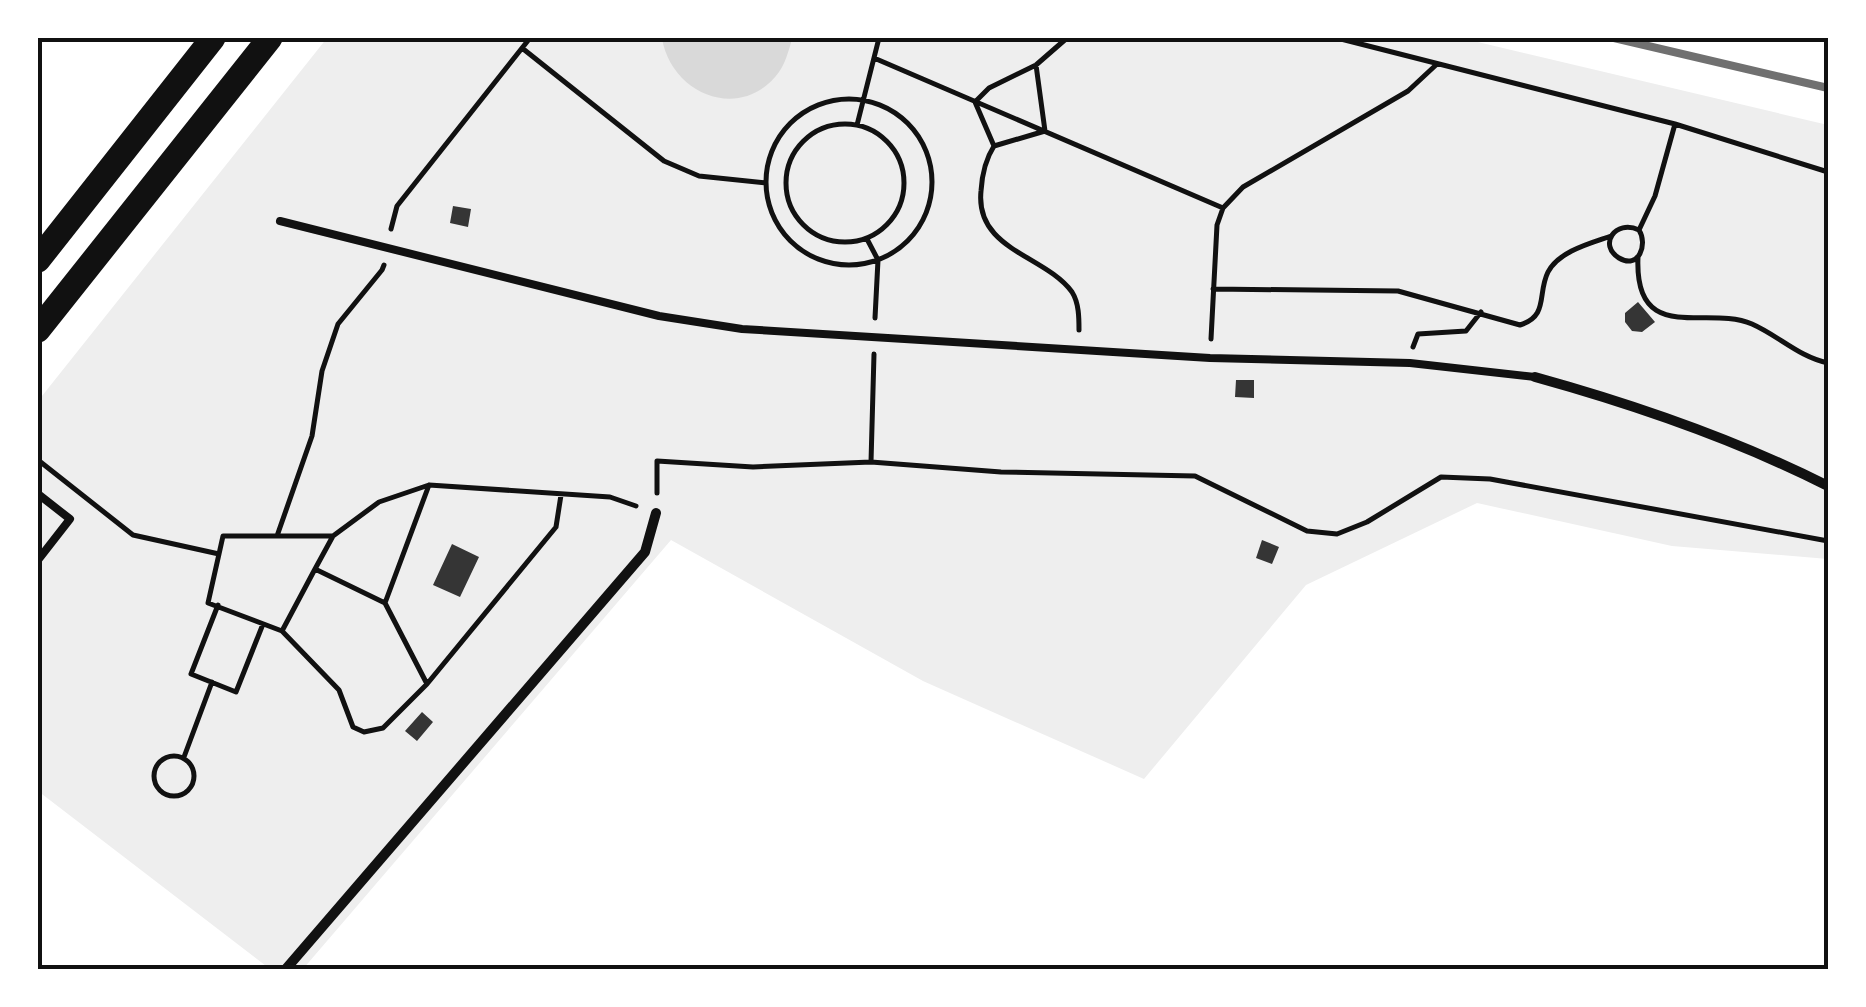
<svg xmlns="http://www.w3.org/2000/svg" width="1866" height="1007" font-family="'Crimson Pro',serif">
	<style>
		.green { fill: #eee }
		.water { fill: #d9d9d9 }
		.building { fill: #353535 }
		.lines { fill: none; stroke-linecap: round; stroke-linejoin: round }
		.path { stroke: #111; stroke-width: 5 }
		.service { stroke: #111; stroke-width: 8 }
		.minor { stroke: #111; stroke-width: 10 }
		.trunk { stroke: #111; stroke-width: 25 }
		.rail { stroke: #707070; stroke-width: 8 }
		.neatline { fill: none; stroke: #111; stroke-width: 4 }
	</style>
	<rect width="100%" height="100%" fill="#fff"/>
	<path class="green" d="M327,38H1461L1828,125V559L1672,546L1477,503L1306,585L1144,779L923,681L671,540L303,969H270L38,791V401Z"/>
	<path class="water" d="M662,38H791V43C788,52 785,64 779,72C742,123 671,95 662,38Z"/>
	<path class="building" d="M453,206L471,209L468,227L450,223Z
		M1638,302L1655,322L1642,332L1632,331L1625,322V313Z
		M1236,380H1254V398L1235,397Z
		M1262,540L1279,547L1272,564L1256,558Z
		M452,544L479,557L460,597L433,585Z
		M422,712L433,722L417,741L405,731Z"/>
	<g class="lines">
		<path class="path" d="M1337,38L1675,124L1828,172
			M522,48L664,161L699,176L766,183
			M874,58L1223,208
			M1036,65L1045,131L994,146C985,160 982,175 981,191C975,250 1045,255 1072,292C1079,303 1079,318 1079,330
			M766 182a83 83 0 1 1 166 0a83 83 0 1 1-166 0Z
			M786 183a59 59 0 1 1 118 0a59 59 0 1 1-118 0Z
			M857,125L879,38
			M994,146L975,102L989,88L1036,65L1067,38
			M391,229L397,206L530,38
			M1639,230C1615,219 1598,245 1619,258C1639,270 1648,244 1639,230L1655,196L1675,124
			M867,239L878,260L875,318
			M1638,257C1634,347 1707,304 1752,324C1779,336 1799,357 1828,363
			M1213,289L1398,291L1520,325C1549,316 1537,294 1548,272C1559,251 1591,243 1611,236
			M1211,339L1217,225L1223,208L1243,187L1408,91L1437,64
			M1413,347L1418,334L1466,331L1481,312
			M38,460L133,535L219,554L223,536H333L379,502L429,485L610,497L636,506
			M871,462L874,354
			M657,493V461L753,467L871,462L1001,472L1195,476L1307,531L1337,534L1367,522L1441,477L1490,479L1828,541
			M277,536L312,436L322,371L338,324L382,270L384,265
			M333,536L315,569L385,603L427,684
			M219,554L208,603L282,631
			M315,569L282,631L339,690L353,727L364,732L383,728L427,684L556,527L561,495
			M385,603L429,485
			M218,605L191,674L236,692L263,624
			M154 776a20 20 0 1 1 40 0a20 20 0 1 1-40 0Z
			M184,757L212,682"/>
		<path class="service" d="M280,221L659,316L742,329L1210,358L1410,363L1535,377
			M38,494L70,519L38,560"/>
		<path class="minor" d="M1535,377C1636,405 1735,439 1828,486
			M285,970L645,552L656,513"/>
		<path class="trunk" d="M38,260L213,38
			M38,330L270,38"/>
		<path class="rail" d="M1614,38L1828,88"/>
	</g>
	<rect width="1866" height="1007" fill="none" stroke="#ffffff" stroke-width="80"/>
	<rect x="40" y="40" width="1786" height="927" class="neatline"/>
</svg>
